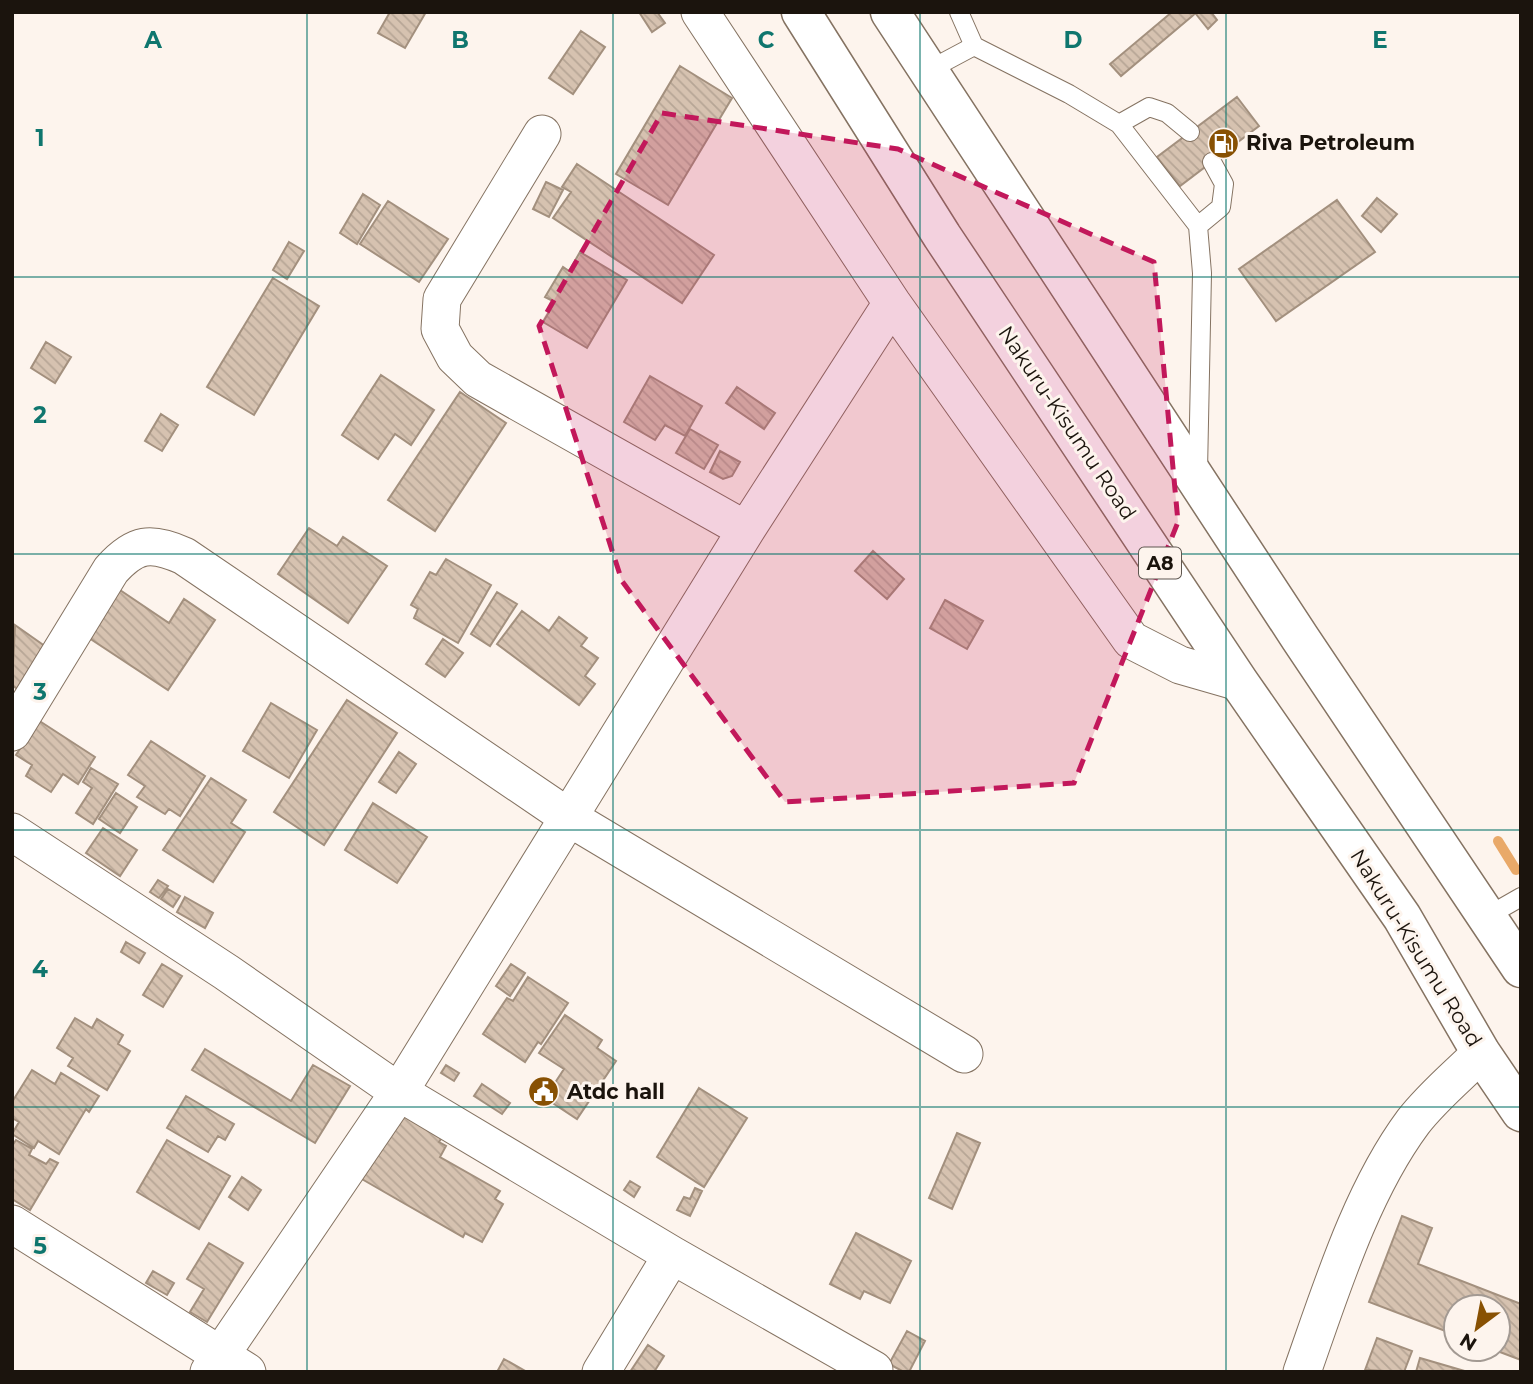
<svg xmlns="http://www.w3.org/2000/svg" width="1533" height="1384" font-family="Montserrat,sans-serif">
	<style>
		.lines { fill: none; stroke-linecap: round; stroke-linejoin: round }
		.stream { stroke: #e9a969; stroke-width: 10 }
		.building { fill: url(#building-back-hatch); stroke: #a3907e; stroke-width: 2 }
		.lane-casing { stroke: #857362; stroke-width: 20 }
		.street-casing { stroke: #857362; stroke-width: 39 }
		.highway-casing { stroke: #857362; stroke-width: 41 }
		.lane { stroke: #fff; stroke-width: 18 }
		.street { stroke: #fff; stroke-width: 37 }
		.highway { stroke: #fff; stroke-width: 38 }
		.marked { fill: #c2185b; fill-opacity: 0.2; stroke: #c2185b; stroke-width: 5; stroke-dasharray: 14 9; stroke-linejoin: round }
		.grid { fill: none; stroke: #0f766e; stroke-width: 2; stroke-opacity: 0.55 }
		.labels { text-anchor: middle; stroke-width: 6; stroke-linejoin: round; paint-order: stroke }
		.shield { fill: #fdf4ed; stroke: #5f5750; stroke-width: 2 }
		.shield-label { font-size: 19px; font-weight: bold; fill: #1b140d }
		.poi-label { font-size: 21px; font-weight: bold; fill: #1b140d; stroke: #fdf4ed; text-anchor: start }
		.street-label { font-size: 21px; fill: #1b140d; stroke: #fdf4ed }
		.grid-label { font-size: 23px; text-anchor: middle; font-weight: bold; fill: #0f766e; stroke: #fdf4ed; stroke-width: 6; stroke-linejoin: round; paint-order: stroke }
	</style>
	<defs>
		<pattern id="building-back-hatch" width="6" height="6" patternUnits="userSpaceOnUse" patternTransform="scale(1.75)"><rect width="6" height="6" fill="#d6c2b0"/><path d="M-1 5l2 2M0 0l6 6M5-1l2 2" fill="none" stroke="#b7a696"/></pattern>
	</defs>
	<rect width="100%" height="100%" fill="#fdf4ed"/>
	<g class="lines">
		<path class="stream" d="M1498,841L1516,870"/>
	</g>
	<path class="building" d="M390,12H426L405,48L378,33Z
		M639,12H657L665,23L652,32Z
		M1172,12H1197L1121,76L1110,64Z
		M1199,12H1211L1217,20L1208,29L1196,14Z
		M581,31L605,47L573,94L549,78Z
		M680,66L732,98L668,205L616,174Z
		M1237,97L1259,126L1180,186L1157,157Z
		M577,164L714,255L682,303L553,218L571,192L562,187Z
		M546,182L563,190L549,217L533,209Z
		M363,194L380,205L357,244L340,233Z
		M1377,198L1397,214L1381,232L1362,216Z
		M1337,200L1375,252L1276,321L1239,269Z
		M388,201L448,239L419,282L360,244Z
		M289,242L304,251L287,279L273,270Z
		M580,252L627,280L587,348L543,322L555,302L545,297L563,267L569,271Z
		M273,278L319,306L254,415L207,387Z
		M46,342L71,357L55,383L31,368Z
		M381,375L434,410L411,445L395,434L378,459L342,435Z
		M650,376L702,406L685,436L665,425L655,440L624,422Z
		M737,387L775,413L764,429L726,403Z
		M460,392L506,423L435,531L388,500Z
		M161,414L178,425L162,451L145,441Z
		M690,429L718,445L704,469L676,453Z
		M720,451L740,462L732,476L723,479L710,472Z
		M309,528L337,546L343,537L387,566L348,623L278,574Z
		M873,551L904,579L887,599L855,571Z
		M446,559L491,585L458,643L414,618L418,609L411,605L430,572L436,575Z
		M117,588L169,623L184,599L215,620L168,690L86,636Z
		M497,592L517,604L490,646L471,634Z
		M945,600L983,621L967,649L930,628Z
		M522,611L549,631L559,617L587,638L581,646L598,658L585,676L595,684L579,705L497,644Z
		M15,625L49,649L20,691L12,685Z
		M443,639L463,653L445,677L426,664Z
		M347,700L397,733L324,845L274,812Z
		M271,703L317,730L289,778L243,751Z
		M38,720L95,757L78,784L63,774L51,792L26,776L32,765L16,755Z
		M151,741L205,776L180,816L169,809L165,814L137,797L145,786L128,775Z
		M399,752L416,764L396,793L379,782Z
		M91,768L118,784L93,824L76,813L92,788L83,782Z
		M211,778L246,800L231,823L245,832L213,882L163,850Z
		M116,793L137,807L120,833L99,819Z
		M373,803L427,837L397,883L345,850Z
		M103,828L137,850L120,876L86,853Z
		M158,880L168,886L159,898L150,892Z
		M168,889L180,896L173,907L161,899Z
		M185,897L213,913L205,928L177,912Z
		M126,942L145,953L139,963L121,952Z
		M162,964L182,976L163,1007L143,995Z
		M511,964L525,973L510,996L496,986Z
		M528,977L568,1003L541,1044L538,1042L525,1062L483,1034L507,998L513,1001Z
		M565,1015L602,1040L597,1048L616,1061L577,1119L545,1098L564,1069L539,1053Z
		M75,1018L92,1028L97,1019L123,1035L118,1044L130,1051L107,1090L68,1066L73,1058L57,1048Z
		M205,1049L291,1101L313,1065L350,1086L315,1143L192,1070Z
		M446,1065L459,1073L454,1081L441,1073Z
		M32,1070L55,1084L61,1073L99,1096L89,1112L86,1109L59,1154L38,1141L34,1148L12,1134L19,1122L12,1118V1102Z
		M482,1084L510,1103L502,1114L474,1096Z
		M699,1088L747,1118L704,1187L657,1157Z
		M186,1096L234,1124L225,1140L218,1136L208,1152L167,1128Z
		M401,1108L445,1133L439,1142L446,1146L440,1157L500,1191L495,1199L503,1204L482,1242L465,1233L463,1237L360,1178Z
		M957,1133L980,1143L952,1209L929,1198Z
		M16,1140L32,1149L29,1155L46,1164L50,1159L58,1163L30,1210L12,1199V1146Z
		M167,1140L230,1176L199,1229L137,1192Z
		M242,1177L261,1190L248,1210L229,1197Z
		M630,1181L640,1187L634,1197L624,1190Z
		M695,1188L702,1191L690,1216L677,1210L684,1197L690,1199Z
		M1402,1216L1432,1228L1418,1264L1521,1304V1360L1492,1349H1498V1307H1456V1335L1369,1302Z
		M856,1233L911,1261L890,1303L864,1291L860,1299L830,1284Z
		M209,1243L243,1263L207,1322L190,1312L204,1289L187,1279Z
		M153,1271L174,1283L167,1295L146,1283Z
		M907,1331L925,1341L909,1372H904L889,1364Z
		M1377,1338L1412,1351L1404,1372L1365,1370Z
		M648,1345L664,1356L654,1372H630Z
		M1420,1358L1468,1372H1416Z
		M504,1359L527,1372H497Z"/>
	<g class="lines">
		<defs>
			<path id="lane" d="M974,46L1069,94L1119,124L1198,226L1202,273L1198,471
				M929,70L974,46L959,12
				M1119,124L1149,107L1167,113L1190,132
				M1198,226L1221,207L1224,184L1212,162
				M1486,917L1521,897"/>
			<path id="street" d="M700,12L892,303L1131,640L1180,665L1239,682
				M542,134L442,299L440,329L455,357L478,379L746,530
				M12,732L111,570C135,543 151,541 184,556L568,817L964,1054
				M12,832L226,972L399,1092L672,1255L874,1370
				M12,1224L247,1372
				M209,1372L399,1092L746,530L892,303
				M601,1372L672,1255
				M1302,1372C1331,1290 1361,1192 1413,1122C1432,1097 1459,1075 1481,1053"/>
			<path id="highway" d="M801,12L942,236L1239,682L1402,917L1481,1053L1521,1112
				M890,12L1300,638L1521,968"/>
		</defs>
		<use href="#lane" class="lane-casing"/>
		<use href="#street" class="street-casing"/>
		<use href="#highway" class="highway-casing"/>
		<use href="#lane" class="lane"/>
		<use href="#street" class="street"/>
		<use href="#highway" class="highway"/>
	</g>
	<path class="marked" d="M662,113L898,149L1154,262L1178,522L1074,783L785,802L622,581L539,326Z"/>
	<path class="grid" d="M307,12V1372M613,12V1372M920,12V1372M1226,12V1372M12,277H1521M12,554H1521M12,830H1521M12,1107H1521"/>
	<defs>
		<symbol id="fuel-disc" viewBox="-11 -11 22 22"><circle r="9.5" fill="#885103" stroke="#fdf4ed"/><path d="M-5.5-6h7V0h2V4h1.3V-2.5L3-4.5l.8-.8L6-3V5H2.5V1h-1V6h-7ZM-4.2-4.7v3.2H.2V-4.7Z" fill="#fff"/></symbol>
		<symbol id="civic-disc" viewBox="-11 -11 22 22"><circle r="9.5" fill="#885103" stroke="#fdf4ed"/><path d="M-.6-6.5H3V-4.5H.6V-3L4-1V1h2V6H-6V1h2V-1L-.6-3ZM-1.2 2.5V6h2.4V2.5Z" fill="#fff"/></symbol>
	</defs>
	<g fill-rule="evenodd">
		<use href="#fuel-disc" x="1206" y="126" width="35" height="35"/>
		<use href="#civic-disc" x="526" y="1074" width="35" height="35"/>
	</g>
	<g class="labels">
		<rect class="shield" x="1139" y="547.5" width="42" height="31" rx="5"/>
		<g class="shield-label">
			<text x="1160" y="570">A8</text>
		</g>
		<g class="poi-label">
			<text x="1246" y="150">Riva Petroleum</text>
			<text x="567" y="1099">Atdc hall</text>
		</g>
		<g class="street-label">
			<text transform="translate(1067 423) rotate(56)" y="7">Nakuru-Kisumu Road</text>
			<text transform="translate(1416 948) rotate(58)" y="7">Nakuru-Kisumu Road</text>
		</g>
	</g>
	<g class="grid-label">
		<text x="153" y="48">A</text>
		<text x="460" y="48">B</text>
		<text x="766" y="48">C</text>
		<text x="1073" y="48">D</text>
		<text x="1380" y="48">E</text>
		<text x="40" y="146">1</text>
		<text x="40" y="423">2</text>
		<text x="40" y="700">3</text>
		<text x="40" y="977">4</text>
		<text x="40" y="1254">5</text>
	</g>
	<rect width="1533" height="1384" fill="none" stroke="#1b140d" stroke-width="28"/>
	<g transform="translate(1477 1328) rotate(212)"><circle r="33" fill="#fdf4ed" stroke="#a39a93" stroke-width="2"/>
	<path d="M0-5L12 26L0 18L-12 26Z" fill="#885103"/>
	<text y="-10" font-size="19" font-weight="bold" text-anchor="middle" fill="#1b140d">N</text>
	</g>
</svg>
